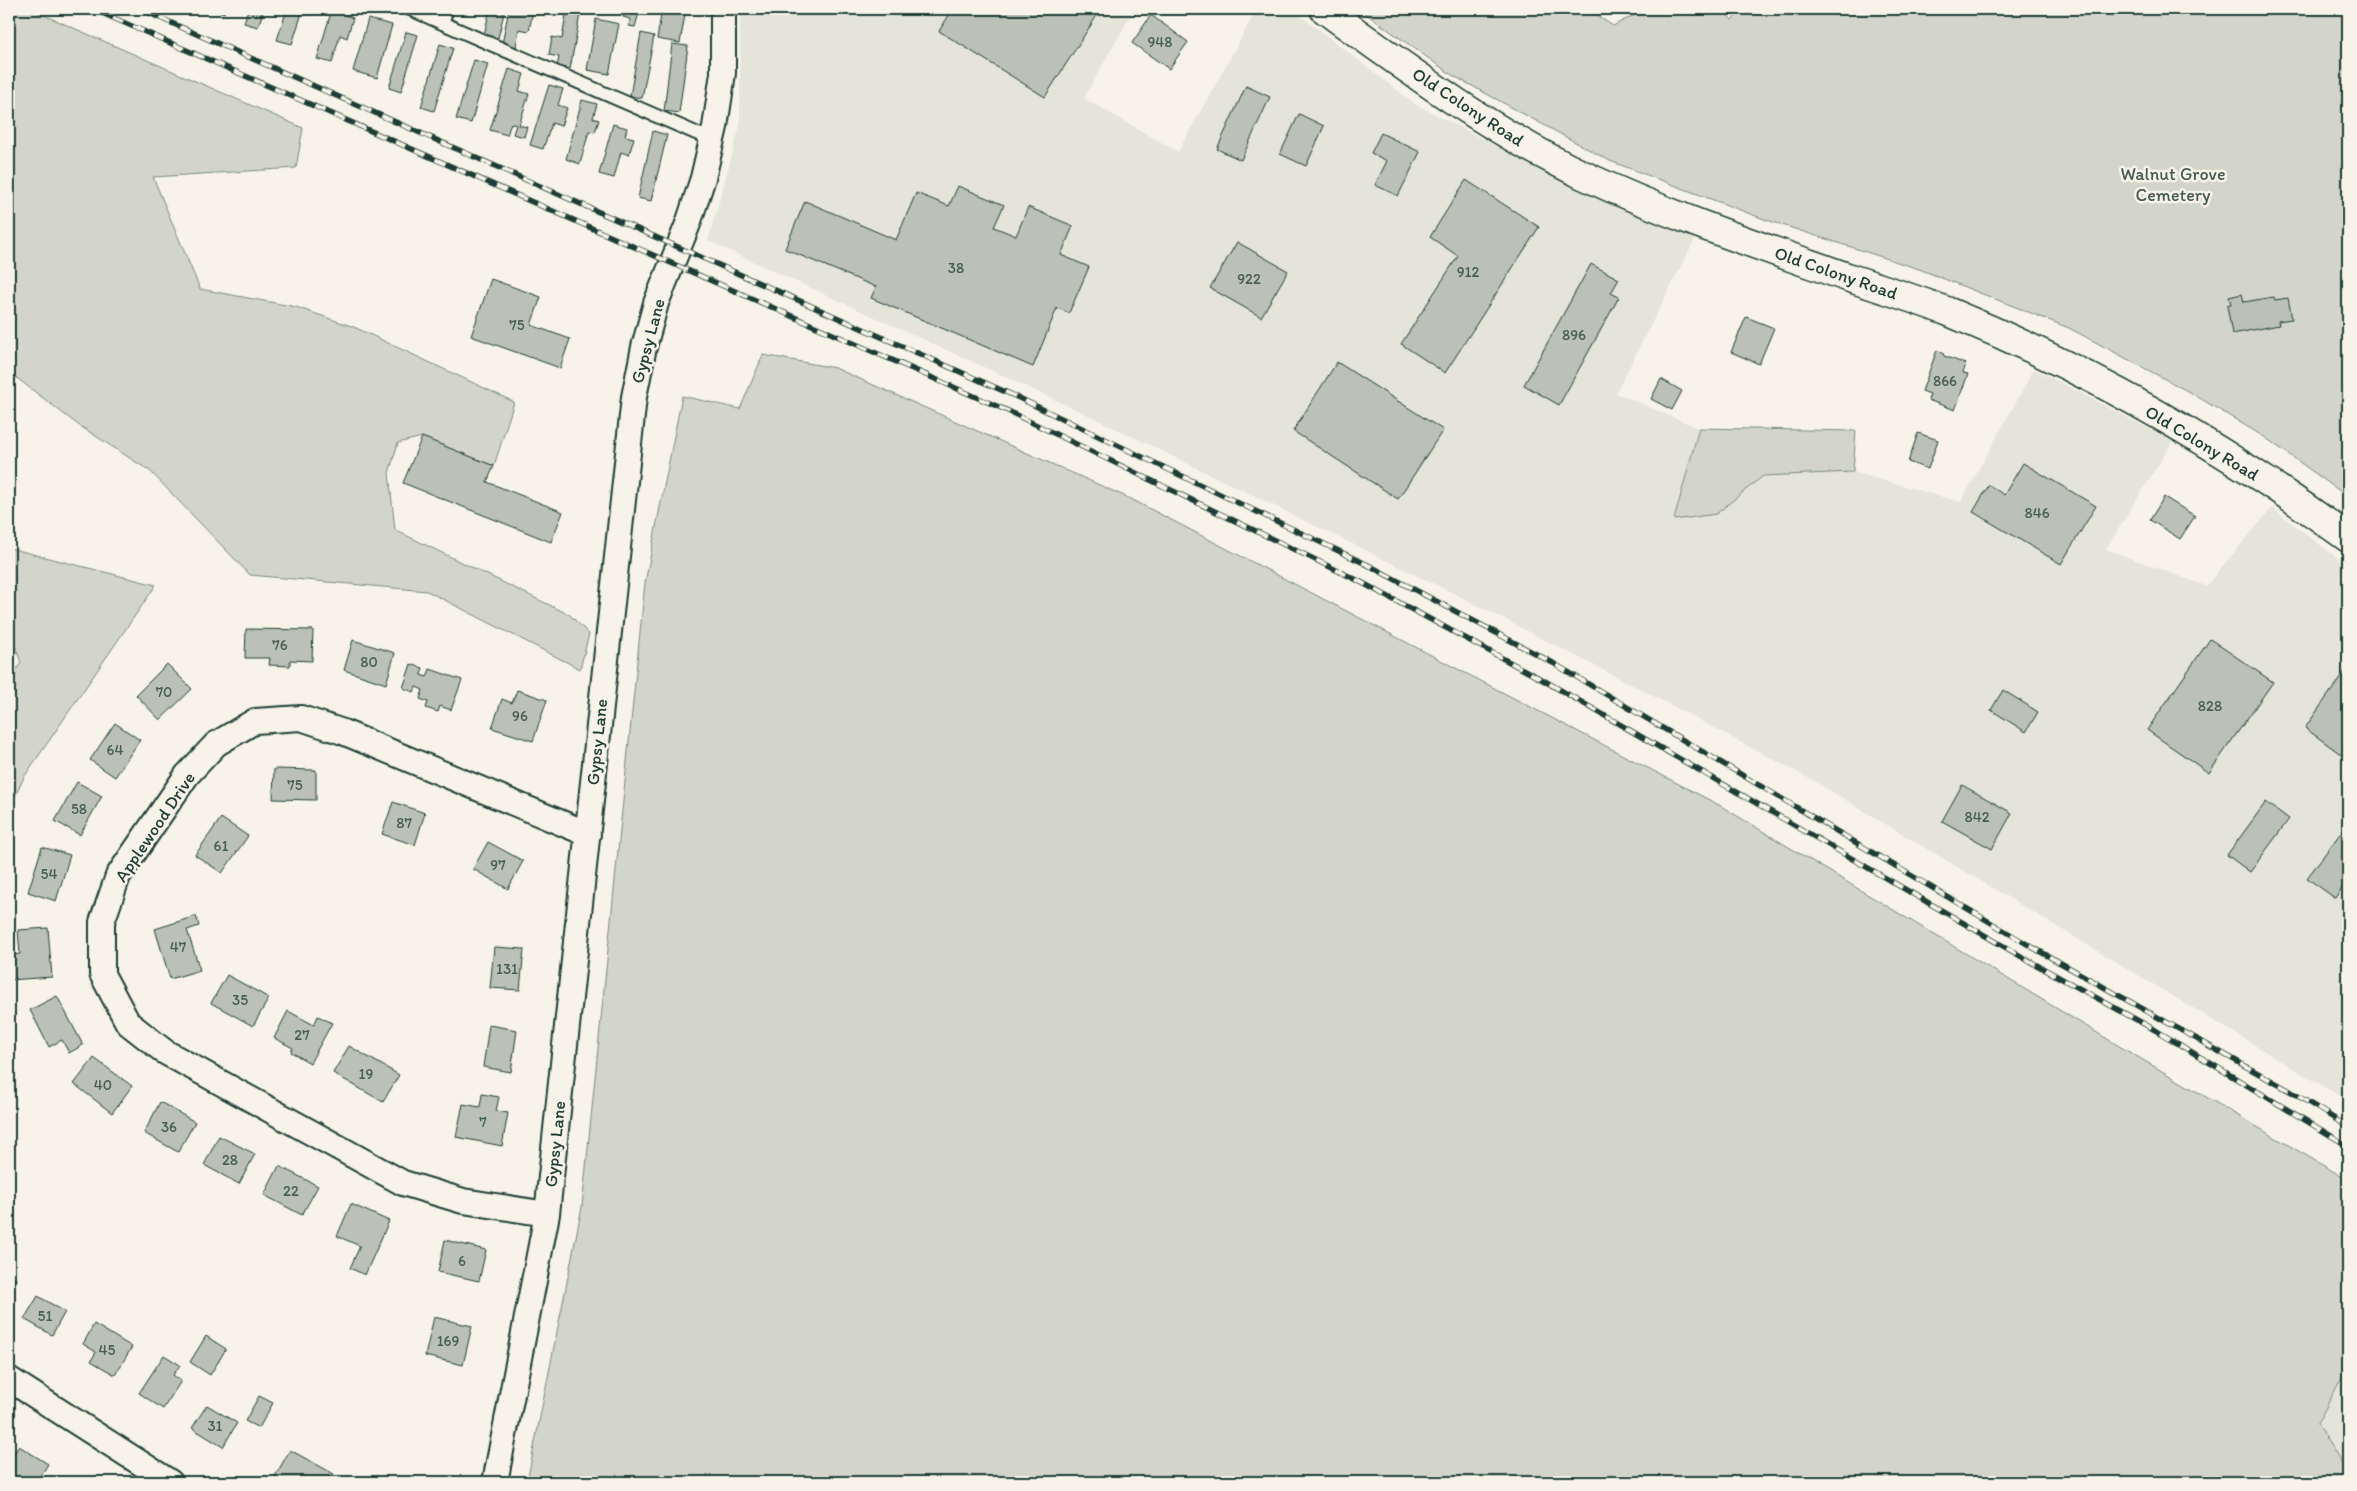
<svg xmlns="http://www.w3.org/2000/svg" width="2357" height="1491" font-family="Itim,sans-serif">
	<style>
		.built { fill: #e5e4d9 }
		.green { fill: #d3d5ca; stroke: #79897f }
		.building { fill: #bbc1b6; stroke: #1f3d34 }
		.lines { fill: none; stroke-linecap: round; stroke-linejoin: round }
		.lane-casing { stroke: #1f3d34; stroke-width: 16 }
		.street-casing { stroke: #1f3d34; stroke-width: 28 }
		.secondary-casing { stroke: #1f3d34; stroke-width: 31 }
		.lane { stroke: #f7f3e8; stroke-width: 12 }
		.street { stroke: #f7f3e8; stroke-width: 24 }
		.secondary { stroke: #f7f3e8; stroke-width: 28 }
		.rail-casing { stroke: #1f3d34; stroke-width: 5.5 }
		.rail { stroke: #f7f3e8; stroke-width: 4; stroke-dasharray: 11; stroke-linecap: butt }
		.labels { text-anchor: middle; stroke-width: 5; stroke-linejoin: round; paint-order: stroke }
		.number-label { font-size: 15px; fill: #465e54 }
		.street-label { font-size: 18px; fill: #1f3d34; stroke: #f7f3e8 }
		.park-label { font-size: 18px; fill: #435b52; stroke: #f7f3e8 }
	</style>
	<rect width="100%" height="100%" fill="#f7f3e8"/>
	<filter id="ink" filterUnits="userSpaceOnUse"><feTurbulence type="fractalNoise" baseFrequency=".02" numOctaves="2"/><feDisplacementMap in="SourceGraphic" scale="10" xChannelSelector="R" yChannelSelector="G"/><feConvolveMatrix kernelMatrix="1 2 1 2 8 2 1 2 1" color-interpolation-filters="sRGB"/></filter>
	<g filter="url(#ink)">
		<path class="built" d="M740,9H1134L1084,98L1178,152L1257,9H1292L1415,104L1562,180L1695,239L1616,393L1699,428L1674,519L1716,514L1763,476L1853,472L1961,502L2034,369L2173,441L2106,549L2206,586L2272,508L2348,566V1101L1814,781L1665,702L1461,597L1086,414L708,241L740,126Z
			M2348,1366V1474L2317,1424Z"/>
		<path class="green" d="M9,9H30L303,128L296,168L153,177L200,289L296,307L354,327L514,402L494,466L422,437L398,443L389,473L395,530L570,615L589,634L580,669L427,591L250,575L150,471L77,424L9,372Z
			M1359,9H1587L1613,26L1646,9H1721L1732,20L1741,9H2348V497L2266,438L2193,394L2069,328L1919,269L1764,219L1610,161L1452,75Z
			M763,355L835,368L1131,499L1719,805L2119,1046L2348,1180V1366L2317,1424L2348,1474V1482H2103L2071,1477L2063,1482H527L582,1207L645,583L682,396L740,409Z
			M1699,428L1856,431L1853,472L1763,476L1716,514L1674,520Z
			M9,548L156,585L24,777L9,810V680L21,663L15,645L9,642Z"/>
		<path class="building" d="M213,9H226L224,13Z
			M248,9H264L258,27L244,23Z
			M287,9H312L310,15L302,13L292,44L277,40Z
			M332,9H347L345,15L353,18L347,38L340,35L332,63L317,59Z
			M490,9H505L498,38L484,35Z
			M509,9L533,10L529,31L519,29L516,47L502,44Z
			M567,9H581L570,69L557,67L559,57L549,55L552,37L562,39Z
			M586,9H599V14L586,12Z
			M625,9H640L635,27L629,26L630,19L623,17Z
			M662,9H686L680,43L657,39Z
			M953,9H1101L1045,97L939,31Z
			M1151,15L1188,42L1169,69L1132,43Z
			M368,19L392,25L377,78L353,71Z
			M596,19L619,24L609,74L587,70Z
			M406,32L418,35L401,92L389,88Z
			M641,33L654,36L642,98L630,96Z
			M440,44L453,48L434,111L421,107Z
			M672,44L688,46L679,113L664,111Z
			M474,60L488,64L471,123L456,119Z
			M509,69L524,74L519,91L529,94L519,125L527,127L524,137L513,134L516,125L511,123L507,135L490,130Z
			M549,85L563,89L558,105L567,108L561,126L552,123L543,149L530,145Z
			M1246,86L1270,97L1241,160L1217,149Z
			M582,100L597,104L593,118L599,120L595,132L589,131L580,164L566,159Z
			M1299,114L1324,126L1306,166L1280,154Z
			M613,124L627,128L625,136L634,138L629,155L621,152L614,178L599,174Z
			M653,131L667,135L651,201L638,198Z
			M1381,133L1420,152L1398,196L1375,185L1387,161L1371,153Z
			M1466,180L1539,227L1445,373L1401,344L1458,256L1430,237Z
			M958,186L1004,205L994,227L1016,236L1028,207L1073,226L1061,255L1089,267L1069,313L1057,308L1033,367L871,298L876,287L785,249L805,201L896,240L916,193L949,206Z
			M1237,242L1288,271L1261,317L1210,288Z
			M1591,264L1619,279L1611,293L1619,297L1559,405L1524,385Z
			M491,279L541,297L531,325L570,339L560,368L471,336Z
			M2242,294L2244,302L2274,297L2275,300L2288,298L2292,319L2278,321L2279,325L2232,334L2227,305L2231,304L2229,297Z
			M1746,317L1774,328L1759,364L1731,352Z
			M1937,350L1943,353L1944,356L1966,364L1963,373L1968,374L1955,410L1928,400L1930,394L1922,391Z
			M1337,362L1443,430L1398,499L1293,431Z
			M1661,379L1682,391L1672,410L1651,399Z
			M1918,433L1938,440L1928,469L1908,462Z
			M422,437L494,466L487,482L563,512L551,542L403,483Z
			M2023,463L2096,506L2061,564L1973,512L1989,485L2004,495Z
			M2164,497L2195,516L2180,539L2150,520Z
			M246,629L313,630L312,661L290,660V666L269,665L270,658H245Z
			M2210,639L2273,682L2209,773L2147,730Z
			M353,640L395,653L386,684L344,670Z
			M167,664L192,689L160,720L136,695Z
			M411,664L423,668L421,675L427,677L430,669L462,680L451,710L440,706L438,712L426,708L428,702L420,699L423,690L416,687L414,692L403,688Z
			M2348,667V747L2342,755L2305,728Z
			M517,690L547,700L533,741L492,728L502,699L512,703Z
			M2003,690L2038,712L2026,732L1991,710Z
			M115,723L140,740L115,777L90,760Z
			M274,769L316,770V800L273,799Z
			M77,782L102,796L80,835L55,821Z
			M1962,785L2012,813L1992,849L1942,821Z
			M393,802L425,813L415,845L382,834Z
			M2266,802L2289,819L2250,872L2227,855Z
			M221,818L248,836L222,873L195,855Z
			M2348,823V880L2335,898L2307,878Z
			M488,842L523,861L508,889L473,869Z
			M42,847L70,855L56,901L28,892Z
			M196,916L199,926L187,930L200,970L170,979L155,929Z
			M48,928L52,977L9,980V955L20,954L18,930Z
			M494,947L524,949L520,990L490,988Z
			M227,975L269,998L253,1026L211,1003Z
			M57,996L83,1045L69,1053L62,1040L49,1047L30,1010Z
			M288,1011L314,1025L318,1016L332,1023L310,1063L291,1052L293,1048L274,1038Z
			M489,1025L517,1030L511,1072L483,1067Z
			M349,1046L399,1075L383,1102L333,1073Z
			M94,1058L132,1086L112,1113L74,1084Z
			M482,1094L499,1097L496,1111L508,1113L502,1146L456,1137L463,1104L480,1107Z
			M160,1102L195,1122L178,1152L144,1133Z
			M219,1136L255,1154L239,1184L204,1165Z
			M279,1166L318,1186L302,1215L264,1195Z
			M351,1204L389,1221L365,1275L350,1268L360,1246L337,1236Z
			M445,1240L486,1250L479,1281L438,1272Z
			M9,1275L16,1279L9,1291Z
			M38,1296L65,1312L52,1335L24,1319Z
			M434,1317L472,1326L463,1365L425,1356Z
			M94,1324L132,1347L115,1375L91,1361L96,1352L83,1344Z
			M206,1336L226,1349L210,1375L190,1362Z
			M164,1355L180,1365L173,1375L181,1381L163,1409L139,1393Z
			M259,1396L273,1403L259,1428L245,1421Z
			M207,1405L237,1423L223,1447L192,1428Z
			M19,1446L48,1464L37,1482H14L9,1479V1456L11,1458Z
			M290,1450L334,1474L330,1482H281L274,1478Z
			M74,1476L84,1482H70Z"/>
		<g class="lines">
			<defs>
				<path id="lane" d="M410,9L712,140
					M442,23L447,9"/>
				<path id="street" d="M547,1214L463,1201L403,1183L165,1052L128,1023L102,974V922L118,876L187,775L216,744L255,721L301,718L343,732L588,834
					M9,1379L170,1482
					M495,1482L547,1214L634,397L644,347L656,303L688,224L703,178L715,127L723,73V9"/>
				<path id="secondary" d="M1324,9C1407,69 1491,131 1583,175C1670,216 1760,246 1850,278C1883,289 1916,299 1949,312C2090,370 2225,448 2348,538"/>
			</defs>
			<use href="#lane" class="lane-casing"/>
			<use href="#street" class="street-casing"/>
			<use href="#secondary" class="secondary-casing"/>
			<use href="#lane" class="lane"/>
			<use href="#street" class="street"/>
			<use href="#secondary" class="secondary"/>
			<defs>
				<path id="rail" d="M93,9L1008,411L1357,580L1543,680L2024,958L2157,1031L2348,1146
					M140,9L1017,397L1368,565L1553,663L2032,947L2290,1091L2348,1127"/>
			</defs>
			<use href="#rail" class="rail-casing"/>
			<use href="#rail" class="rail"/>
		</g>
	</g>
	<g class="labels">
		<g class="number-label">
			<text x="1160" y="47">948</text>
			<text x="956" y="273">38</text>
			<text x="1468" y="277">912</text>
			<text x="1249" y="284">922</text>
			<text x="517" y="330">75</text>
			<text x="1574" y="340">896</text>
			<text x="1945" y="386">866</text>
			<text x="2037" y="518">846</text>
			<text x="280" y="650">76</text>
			<text x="369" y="667">80</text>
			<text x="164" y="697">70</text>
			<text x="2210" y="711">828</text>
			<text x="520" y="721">96</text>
			<text x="115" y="755">64</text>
			<text x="295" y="790">75</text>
			<text x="79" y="814">58</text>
			<text x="1977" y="822">842</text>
			<text x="404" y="828">87</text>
			<text x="221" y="851">61</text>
			<text x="498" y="870">97</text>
			<text x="49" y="879">54</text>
			<text x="178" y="952">47</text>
			<text x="507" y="974">131</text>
			<text x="240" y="1005">35</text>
			<text x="302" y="1040">27</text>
			<text x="366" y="1079">19</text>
			<text x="103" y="1090">40</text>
			<text x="483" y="1127">7</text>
			<text x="169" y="1132">36</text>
			<text x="230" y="1165">28</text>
			<text x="291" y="1196">22</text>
			<text x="462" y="1266">6</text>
			<text x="45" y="1321">51</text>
			<text x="448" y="1346">169</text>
			<text x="107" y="1355">45</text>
			<text x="215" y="1431">31</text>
		</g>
		<g class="street-label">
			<text transform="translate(1468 107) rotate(33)" y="6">Old Colony Road</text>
			<text transform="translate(1836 273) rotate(19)" y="6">Old Colony Road</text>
			<text transform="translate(648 341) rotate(-75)" y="6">Gypsy Lane</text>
			<text transform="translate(2202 443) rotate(31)" y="6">Old Colony Road</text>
			<text transform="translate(597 742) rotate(-84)" y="6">Gypsy Lane</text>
			<text transform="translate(155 827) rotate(-56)" y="6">Applewood Drive</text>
			<text transform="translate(555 1144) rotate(-84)" y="6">Gypsy Lane</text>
		</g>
		<g class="park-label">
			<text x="2173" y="180">Walnut Grove<tspan x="2173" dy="21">Cemetery</tspan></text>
		</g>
	</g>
	<rect width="2357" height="1491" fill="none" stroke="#f7f3e8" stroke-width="30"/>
	<rect x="15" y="15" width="2327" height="1461" fill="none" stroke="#1f3d34" stroke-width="2" filter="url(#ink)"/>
</svg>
